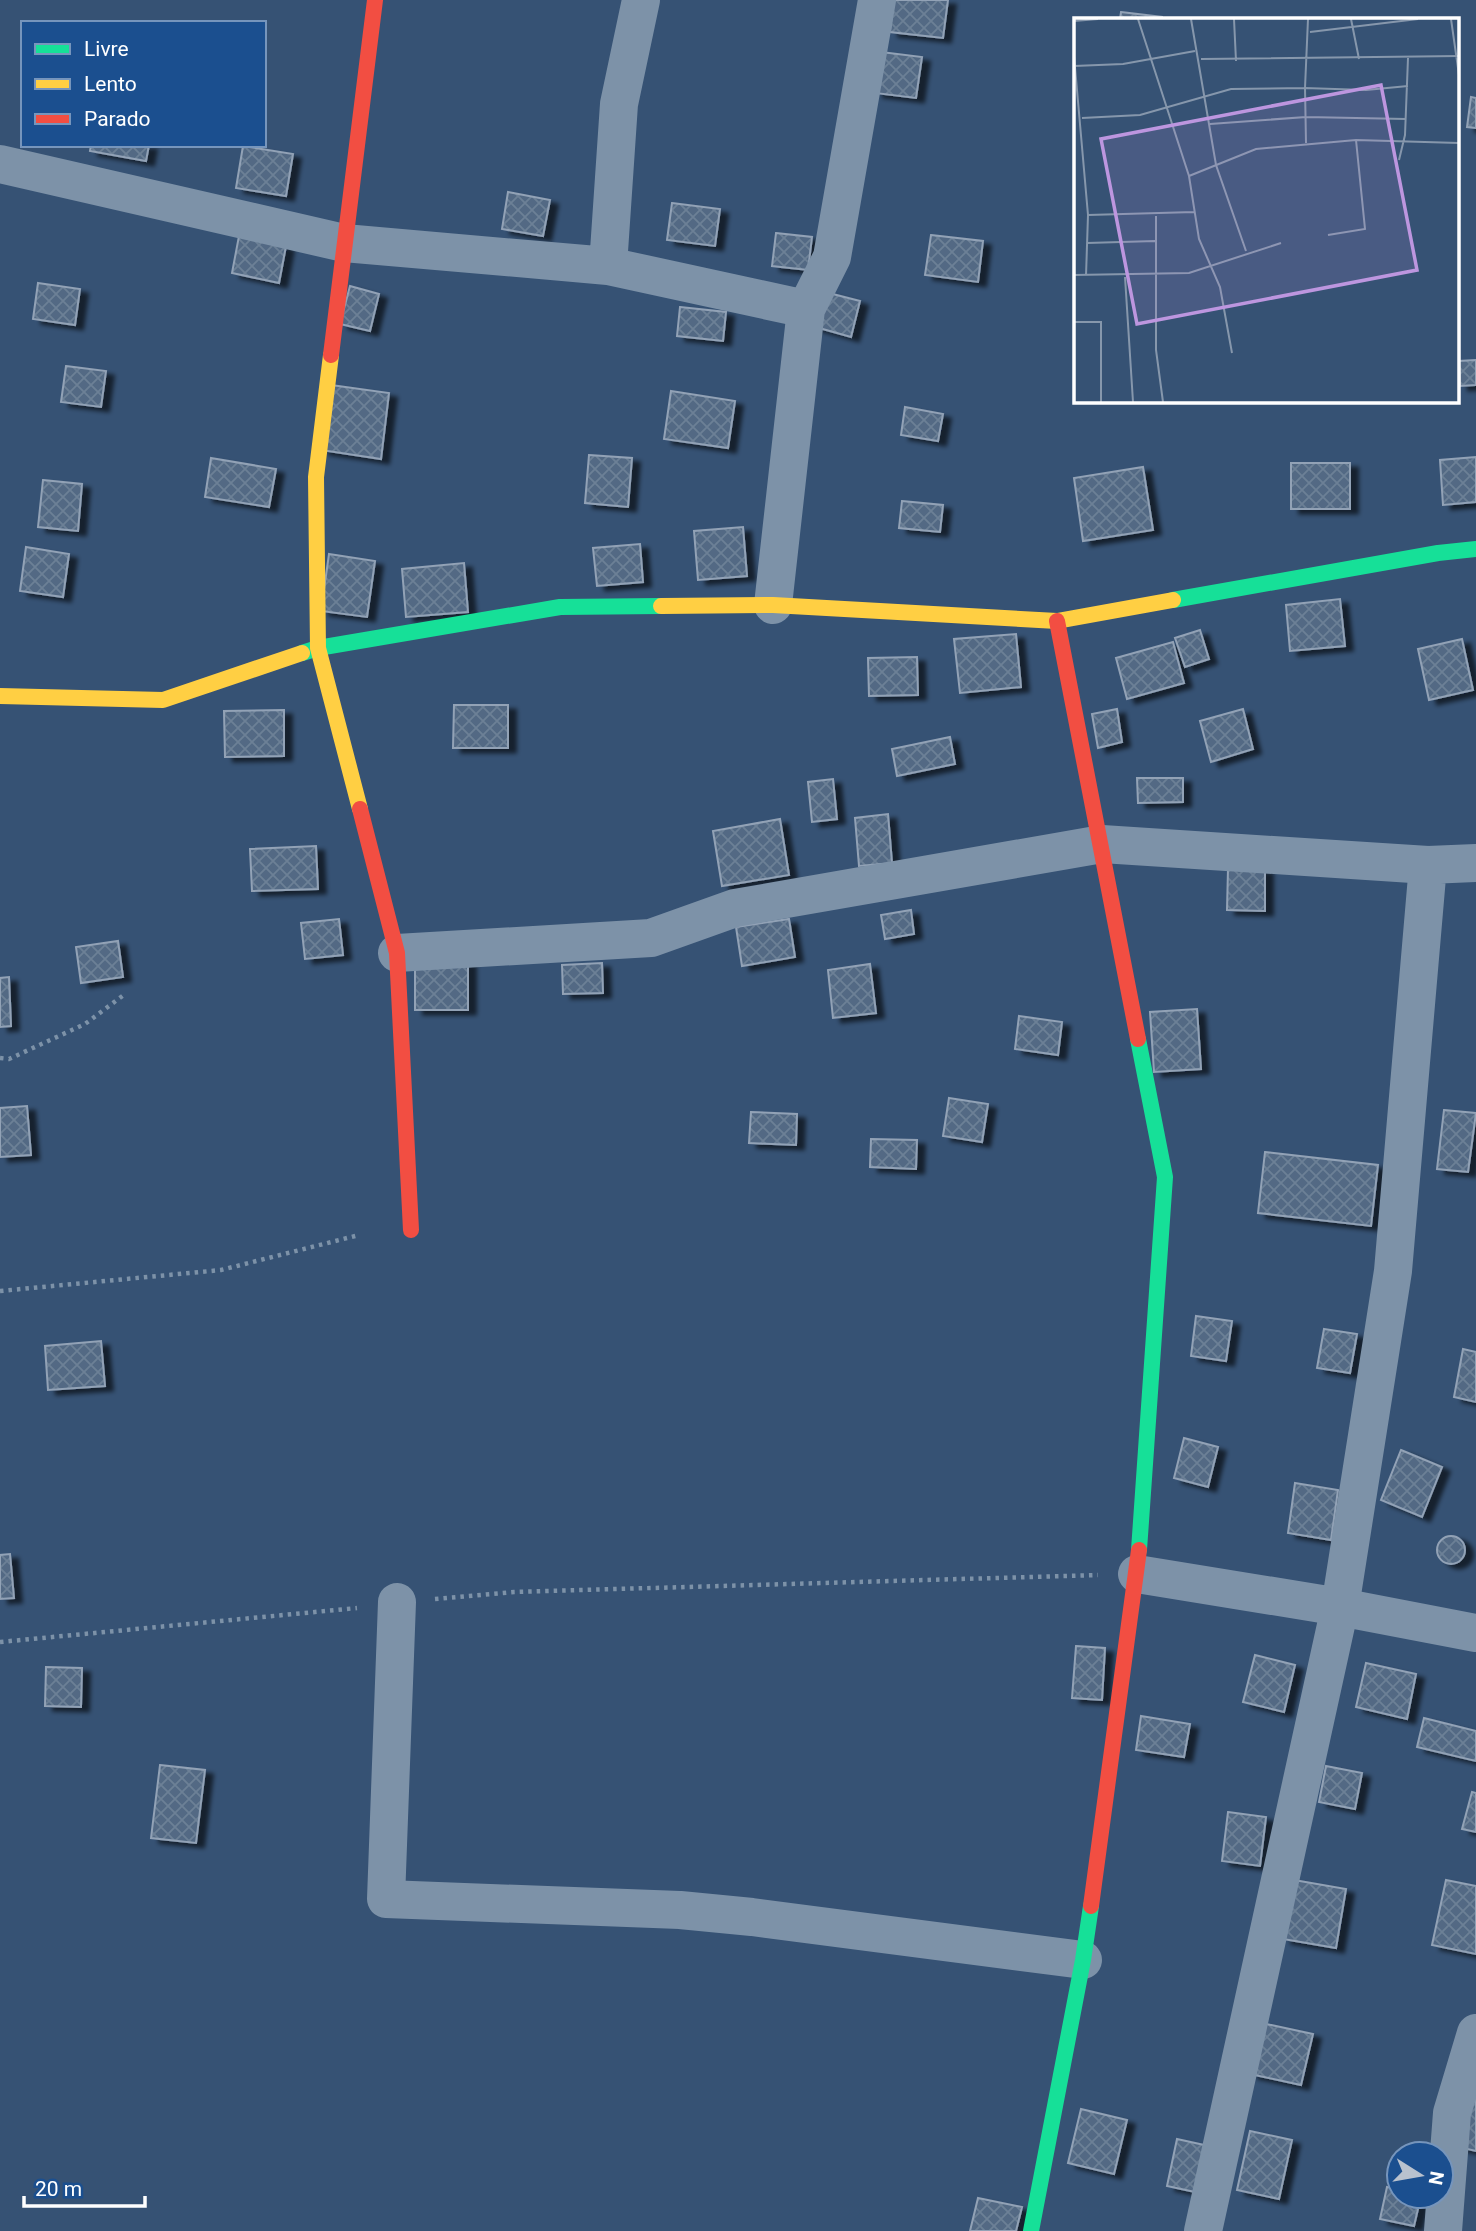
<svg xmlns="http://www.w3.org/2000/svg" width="1476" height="2231" font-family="Roboto,sans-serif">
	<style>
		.building { fill: url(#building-cross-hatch); stroke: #92a2b6; stroke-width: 2; filter: url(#shadow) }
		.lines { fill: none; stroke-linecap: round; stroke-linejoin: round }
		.path { stroke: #7d92a8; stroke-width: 4.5; stroke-dasharray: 3.5 5; stroke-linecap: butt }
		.street { stroke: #7d92a8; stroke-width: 38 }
		.fast { stroke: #16e098; stroke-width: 16 }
		.slow { stroke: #ffcf43; stroke-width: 16 }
		.jam { stroke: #f24e42; stroke-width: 16 }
		.inset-road { fill: none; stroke: #8697ac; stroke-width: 2 }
		.view { fill: #bd96df; fill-opacity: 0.15; stroke: #bd96df; stroke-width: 3.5 }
		.inset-edge { fill: none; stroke: #fff; stroke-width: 3.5 }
	</style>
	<defs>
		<pattern id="building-cross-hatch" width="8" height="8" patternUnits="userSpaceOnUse" patternTransform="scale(1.75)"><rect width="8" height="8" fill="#526984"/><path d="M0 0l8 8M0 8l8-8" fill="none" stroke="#6c8096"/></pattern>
		<filter id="shadow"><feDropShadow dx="8" dy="4.5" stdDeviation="2" flood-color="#0009"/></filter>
	</defs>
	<rect width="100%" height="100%" fill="#365274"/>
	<path class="building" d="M894,0H948L943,38L890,32Z
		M1121,12L1162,17V19H1120Z
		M881,52L922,57L916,98L875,93Z
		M1471,97L1476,98V128L1467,127Z
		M91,145H149L146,161L90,151Z
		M243,146L293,154L286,196L236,188Z
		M508,192L550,200L543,236L502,229Z
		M672,203L720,209L715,246L667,240Z
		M776,233L812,237L808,270L772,266Z
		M931,235L983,241L978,282L925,275Z
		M239,236L286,246L279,283L232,273Z
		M38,283L80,289L75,325L33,319Z
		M350,286L379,294L370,331L340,324Z
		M821,291L860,301L851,337L812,326Z
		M680,307L726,312L723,341L677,336Z
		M1476,360V385L1460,386L1459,361Z
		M66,366L106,371L101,407L61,402Z
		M331,385L389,393L381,459L321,450Z
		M671,391L735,401L728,448L664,439Z
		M905,407L943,414L938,441L901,435Z
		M589,455L632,458L628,507L585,503Z
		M1476,457V502L1443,505L1440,460Z
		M211,458L276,469L269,507L205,497Z
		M1291,463H1350V509H1291Z
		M1143,467L1153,530L1083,541L1074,478Z
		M43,480L82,484L78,531L38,527Z
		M902,501L943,505L940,532L899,528Z
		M743,527L747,576L698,580L694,531Z
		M640,544L643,582L597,586L593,548Z
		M26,547L69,554L63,597L20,591Z
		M329,554L375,561L367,617L321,611Z
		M464,563L468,612L406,617L402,569Z
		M1340,599L1345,646L1290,651L1286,605Z
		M1200,630L1209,659L1185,667L1175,638Z
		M1016,634L1021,687L960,693L954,639Z
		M1462,639L1473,690L1429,700L1418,649Z
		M1173,642L1184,683L1127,699L1116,658Z
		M917,657L918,695L869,696L868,658Z
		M454,705H508V748H453Z
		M1117,709L1122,742L1098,748L1092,714Z
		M1243,709L1253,749L1211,762L1200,721Z
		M284,710V756L225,757L224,711Z
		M950,737L955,764L897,776L892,749Z
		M1137,778H1183V802L1138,803Z
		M833,779L837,819L812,822L808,782Z
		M888,814L892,863L859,866L855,818Z
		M780,819L789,875L722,886L713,831Z
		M316,846L318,889L252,891L250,849Z
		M1228,869H1265V911L1227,910Z
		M911,910L914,934L885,939L881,915Z
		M339,919L343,955L305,959L301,923Z
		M789,919L795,957L742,966L736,927Z
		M118,941L123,977L81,983L76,947Z
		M468,961V1010H415V962Z
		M602,963L603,993L563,994L562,965Z
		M870,964L876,1013L833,1018L828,970Z
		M9,977L11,1026L0,1027V978Z
		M1197,1009L1201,1069L1154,1072L1150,1012Z
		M1019,1016L1062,1022L1058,1055L1015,1049Z
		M949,1098L988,1104L982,1142L943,1136Z
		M27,1106L31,1155L0,1157V1108Z
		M1444,1110L1476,1113L1468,1172L1437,1169Z
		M751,1112L797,1114L796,1145L749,1143Z
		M871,1139L917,1140L916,1169L870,1167Z
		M1265,1152L1378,1165L1371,1226L1258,1213Z
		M1196,1316L1232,1321L1226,1361L1191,1356Z
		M1324,1329L1357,1334L1350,1373L1317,1368Z
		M101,1341L105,1386L48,1390L45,1346Z
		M1463,1349L1476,1352V1402L1454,1397Z
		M1184,1438L1218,1447L1208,1487L1174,1478Z
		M1401,1450L1442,1467L1422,1517L1381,1500Z
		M1295,1483L1338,1490L1331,1540L1288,1533Z
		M1437 1550a14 14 0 1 1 28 0a14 14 0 1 1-28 0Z
		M10,1554L14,1598L0,1599V1555Z
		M1076,1646L1105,1648L1102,1700L1072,1698Z
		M1255,1655L1295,1665L1284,1712L1243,1702Z
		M1366,1663L1416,1674L1407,1719L1356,1707Z
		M46,1667L82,1668L81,1707L45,1706Z
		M1141,1716L1190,1724L1184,1757L1136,1750Z
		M1424,1718L1476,1731V1761L1417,1747Z
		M160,1765L205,1770L196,1843L151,1838Z
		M1326,1766L1362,1773L1355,1809L1319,1802Z
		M1472,1792L1476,1793V1832L1462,1829Z
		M1228,1812L1266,1817L1260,1866L1222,1861Z
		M1294,1880L1346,1889L1336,1948L1283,1939Z
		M1446,1880L1476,1886V1954L1432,1945Z
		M1262,2023L1313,2034L1301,2085L1250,2074Z
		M1476,2092V2151L1455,2146Z
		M1081,2109L1127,2120L1114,2174L1068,2163Z
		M1250,2131L1292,2140L1279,2199L1237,2190Z
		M1177,2139L1218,2148L1209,2195L1167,2186Z
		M1387,2187L1399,2189V2196H1421L1414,2226L1380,2219Z
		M978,2198L1022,2207L1016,2231H970Z"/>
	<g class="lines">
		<path class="path" d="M0,1058L9,1059L85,1024L125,994
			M0,1291L221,1270L359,1235
			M435,1599L514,1592L1098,1575
			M0,1642L357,1608"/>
		<path class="street" d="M0,164L344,243L608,266L806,309
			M608,266L619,104L641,0
			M773,605L806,309L832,257L877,0
			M397,953L651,938L735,908L1102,844L1428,865L1476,863
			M1137,1574L1340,1607L1476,1633
			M397,1602L386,1899L680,1910L752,1917L1083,1960
			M1203,2231L1340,1607L1393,1271L1428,865
			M1443,2231L1452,2113L1476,2033"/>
		<path class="fast" d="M1173,600L1438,553L1476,549
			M302,653L318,648L560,607L661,606
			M1138,1039L1165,1177L1139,1550
			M1031,2231L1083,1960L1091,1906"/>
		<path class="slow" d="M331,355L316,477L318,648L360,809
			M661,606L773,605L1057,621L1173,600
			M0,696L163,700L302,653"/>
		<path class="jam" d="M331,355L375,0
			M1057,621L1138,1039
			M360,809L397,953L411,1230
			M1091,1906L1139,1550"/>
	</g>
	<g transform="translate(1074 18)">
		<rect width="385" height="385" fill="#365274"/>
		<path class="inset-road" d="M64,1L115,158L125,221L146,269L158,335M117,1L142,147L172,233M160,1L162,43M277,1L285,41M377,1L385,57M0,3L24,1M236,14L344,1M0,38L14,197L12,258M127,41L385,38M0,48L49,46L121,33M8,100L66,97L157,71L231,70L234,1M136,106L232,99L332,101M232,125L231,70L292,72L334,68M325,142L331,117L334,40M115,158L182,131L282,122L385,125M14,197L120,194M82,198V332L89,384M254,217L291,211L282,122M13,225L81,223M0,257L115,255L207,225M51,259L59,384M0,304H27V384"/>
		<path class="view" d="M307,67L343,252L63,306L27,121Z"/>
		<rect width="385" height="385" class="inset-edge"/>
	</g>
	<rect x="21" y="21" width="245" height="126" fill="#1b4f8f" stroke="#7695bc" stroke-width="2"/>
	<rect x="35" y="44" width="35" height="10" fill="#16e098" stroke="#7695bc" stroke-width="2"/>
	<text x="84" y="56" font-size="21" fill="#ffffff">Livre</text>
	<rect x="35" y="79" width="35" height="10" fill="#ffcf43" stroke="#7695bc" stroke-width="2"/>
	<text x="84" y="91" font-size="21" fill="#ffffff">Lento</text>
	<rect x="35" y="114" width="35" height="10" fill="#f24e42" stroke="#7695bc" stroke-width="2"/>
	<text x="84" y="126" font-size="21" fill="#ffffff">Parado</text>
	<g transform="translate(1420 2175) rotate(101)"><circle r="33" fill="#1b4f8f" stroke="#7695bc" stroke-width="2"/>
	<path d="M0-5L12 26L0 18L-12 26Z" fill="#b9c2ce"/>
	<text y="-10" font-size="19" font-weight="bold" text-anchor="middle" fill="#ffffff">N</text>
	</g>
	<path d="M24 2196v10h121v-10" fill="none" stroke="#ffffff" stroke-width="3.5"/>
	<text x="35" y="2196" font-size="21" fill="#ffffff" stroke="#1b4f8f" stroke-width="5" paint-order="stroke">20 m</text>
</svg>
